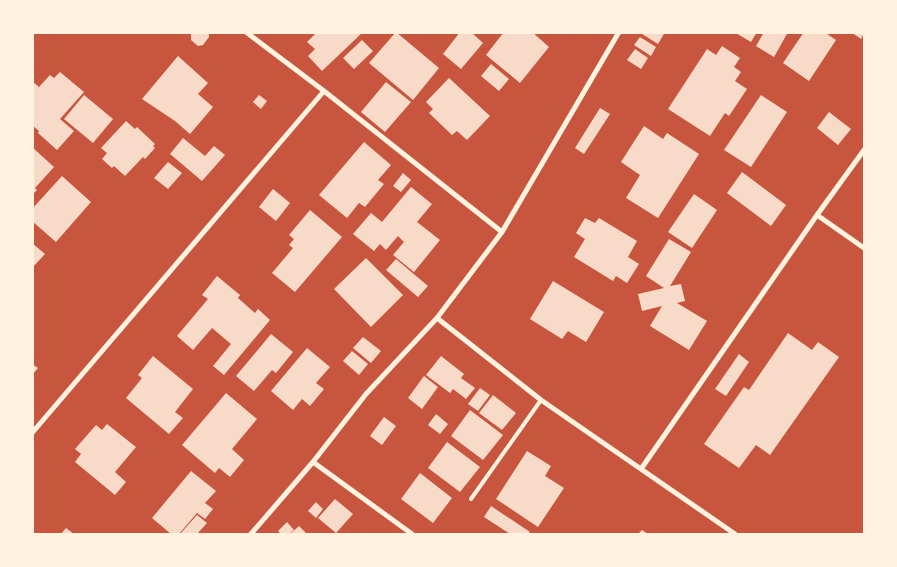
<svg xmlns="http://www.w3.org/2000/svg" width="897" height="567" font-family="Roboto,sans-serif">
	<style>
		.building { fill: #f7dbc8 }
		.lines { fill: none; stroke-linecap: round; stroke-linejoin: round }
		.service { stroke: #fff3e0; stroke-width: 4 }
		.minor { stroke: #fff3e0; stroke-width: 5 }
	</style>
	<rect width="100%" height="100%" fill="#c8553d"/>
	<path class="building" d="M191,32H209V37L203,45L198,46L191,40Z
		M317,32H363L322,71L308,56L315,49L307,42Z
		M396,32L439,68L413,100L369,63Z
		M460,32H471L483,43L461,69L443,54Z
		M504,32H532L549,47L520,83L486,55Z
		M639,32H665L658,44Z
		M734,32H757L751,42Z
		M764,32H788L774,57L756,46Z
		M804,32H824L836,40L809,81L783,63Z
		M851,32H864V33L861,39Z
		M640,37L656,47L651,56L634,45Z
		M362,40L373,51L354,69L343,58Z
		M722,46L740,58L734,67L741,72L735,81L747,89L729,116L725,113L710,136L668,109L707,49L716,55Z
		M635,49L648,58L641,69L627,60Z
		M178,56L208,83L198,94L213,107L190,134L175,121L142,99Z
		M491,64L509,79L499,91L481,76Z
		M60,72L84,92L60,119L74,131L57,150L38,133L39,131L32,125V81L39,87L50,75L54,78Z
		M449,78L490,116L467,140L457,131L452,135L429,113L433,109L426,102Z
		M386,82L411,102L385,132L361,112Z
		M84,95L113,119L93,143L64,119Z
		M259,95L267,101L261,109L253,102Z
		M761,95L787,112L751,167L724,150Z
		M600,108L610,114L584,154L575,148Z
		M829,112L851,129L838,145L817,128Z
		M126,121L135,129L137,127L155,144L153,146L155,148L145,159L143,157L125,176L114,166L112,168L102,159L107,153L101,148Z
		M644,126L663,139L667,133L699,154L658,218L626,198L640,175L621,162Z
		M183,138L205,156L214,146L225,155L202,181L170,154Z
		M364,142L391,165L378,180L384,184L365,207L359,203L347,218L319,195Z
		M32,147L54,167L35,188L37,190L32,195Z
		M168,162L182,173L168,189L154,178Z
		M742,172L786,205L771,226L727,193Z
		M403,173L411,180L401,192L393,186Z
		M62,176L91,202L56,242L32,221V209Z
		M411,187L432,204L417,222L440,240L414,272L393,255L404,242L398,236L386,250L380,244L374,251L353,234L371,213L382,222Z
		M273,189L290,203L276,221L259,207Z
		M694,194L717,210L692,248L668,232Z
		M310,210L342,237L295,292L272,273L293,248L289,245L294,239L289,235Z
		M585,218L595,223L599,218L637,241L628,257L639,264L627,283L616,276L613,281L574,257L585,239L576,233Z
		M669,239L691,252L670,286L681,284L685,301L677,303L707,321L689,350L650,326L662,306L642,311L638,294L664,288L646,276Z
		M32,243L45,254L32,268Z
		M366,258L403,295L371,327L334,289Z
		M396,259L428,286L418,297L386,270Z
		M217,276L240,295L238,298L255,313L258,309L270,320L224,375L213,366L231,344L212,328L193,350L177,336L208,299L202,295Z
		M553,281L604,312L586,342L568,331L562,339L530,319Z
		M788,333L812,350L818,342L839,357L770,455L756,445L739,468L704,444L744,387L749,390Z
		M271,334L293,352L276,373L272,370L254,391L236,376Z
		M363,337L381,351L371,363L353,348Z
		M307,348L330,367L316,383L324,389L310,406L302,399L293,410L271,391Z
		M352,351L368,364L359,375L343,361Z
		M739,354L749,362L726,396L715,389Z
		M153,356L193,389L175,412L183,418L169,434L126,398L142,378L138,375Z
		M441,356L464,374L461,378L475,388L466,399L453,389L450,393L426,375Z
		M32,364L38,368L32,375Z
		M424,376L438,387L422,409L408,398Z
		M480,388L490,395L478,411L468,404Z
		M226,393L257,419L232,449L244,460L230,477L219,468L215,473L182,445Z
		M493,395L516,413L502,430L479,413Z
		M470,410L503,435L483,460L451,436Z
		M436,414L448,424L440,434L428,425Z
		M384,417L396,426L382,445L370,436Z
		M107,424L136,447L115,472L126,482L115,495L75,462L81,454L75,449L96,425L102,430Z
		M447,442L480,467L460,492L428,468Z
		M527,451L551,466L545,476L564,488L538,527L496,499Z
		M191,471L216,491L205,503L213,509L205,519L197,513L179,534H171L152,518Z
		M420,473L452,498L433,523L401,499Z
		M335,499L353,514L336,533L318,518Z
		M316,502L323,509L316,518L308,511Z
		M491,506L530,532L528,534H510L484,517Z
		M197,515L207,523L197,534H180Z
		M287,522L294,530L289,534H281L278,531Z
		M299,526L307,534H290Z
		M66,528L74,534H61Z
		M642,530L648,534H638Z"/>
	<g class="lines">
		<path class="service" d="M471,499L541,400"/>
		<path class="minor" d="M246,32L324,91L502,232
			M817,215L864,248
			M437,318L541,400L735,534
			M32,433L324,91
			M313,462L412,534
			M641,469L817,215L864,150
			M251,534L313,462L366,394L437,318L502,232L619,32"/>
	</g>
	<rect width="897" height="567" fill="none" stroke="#fff3e0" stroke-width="68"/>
</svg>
